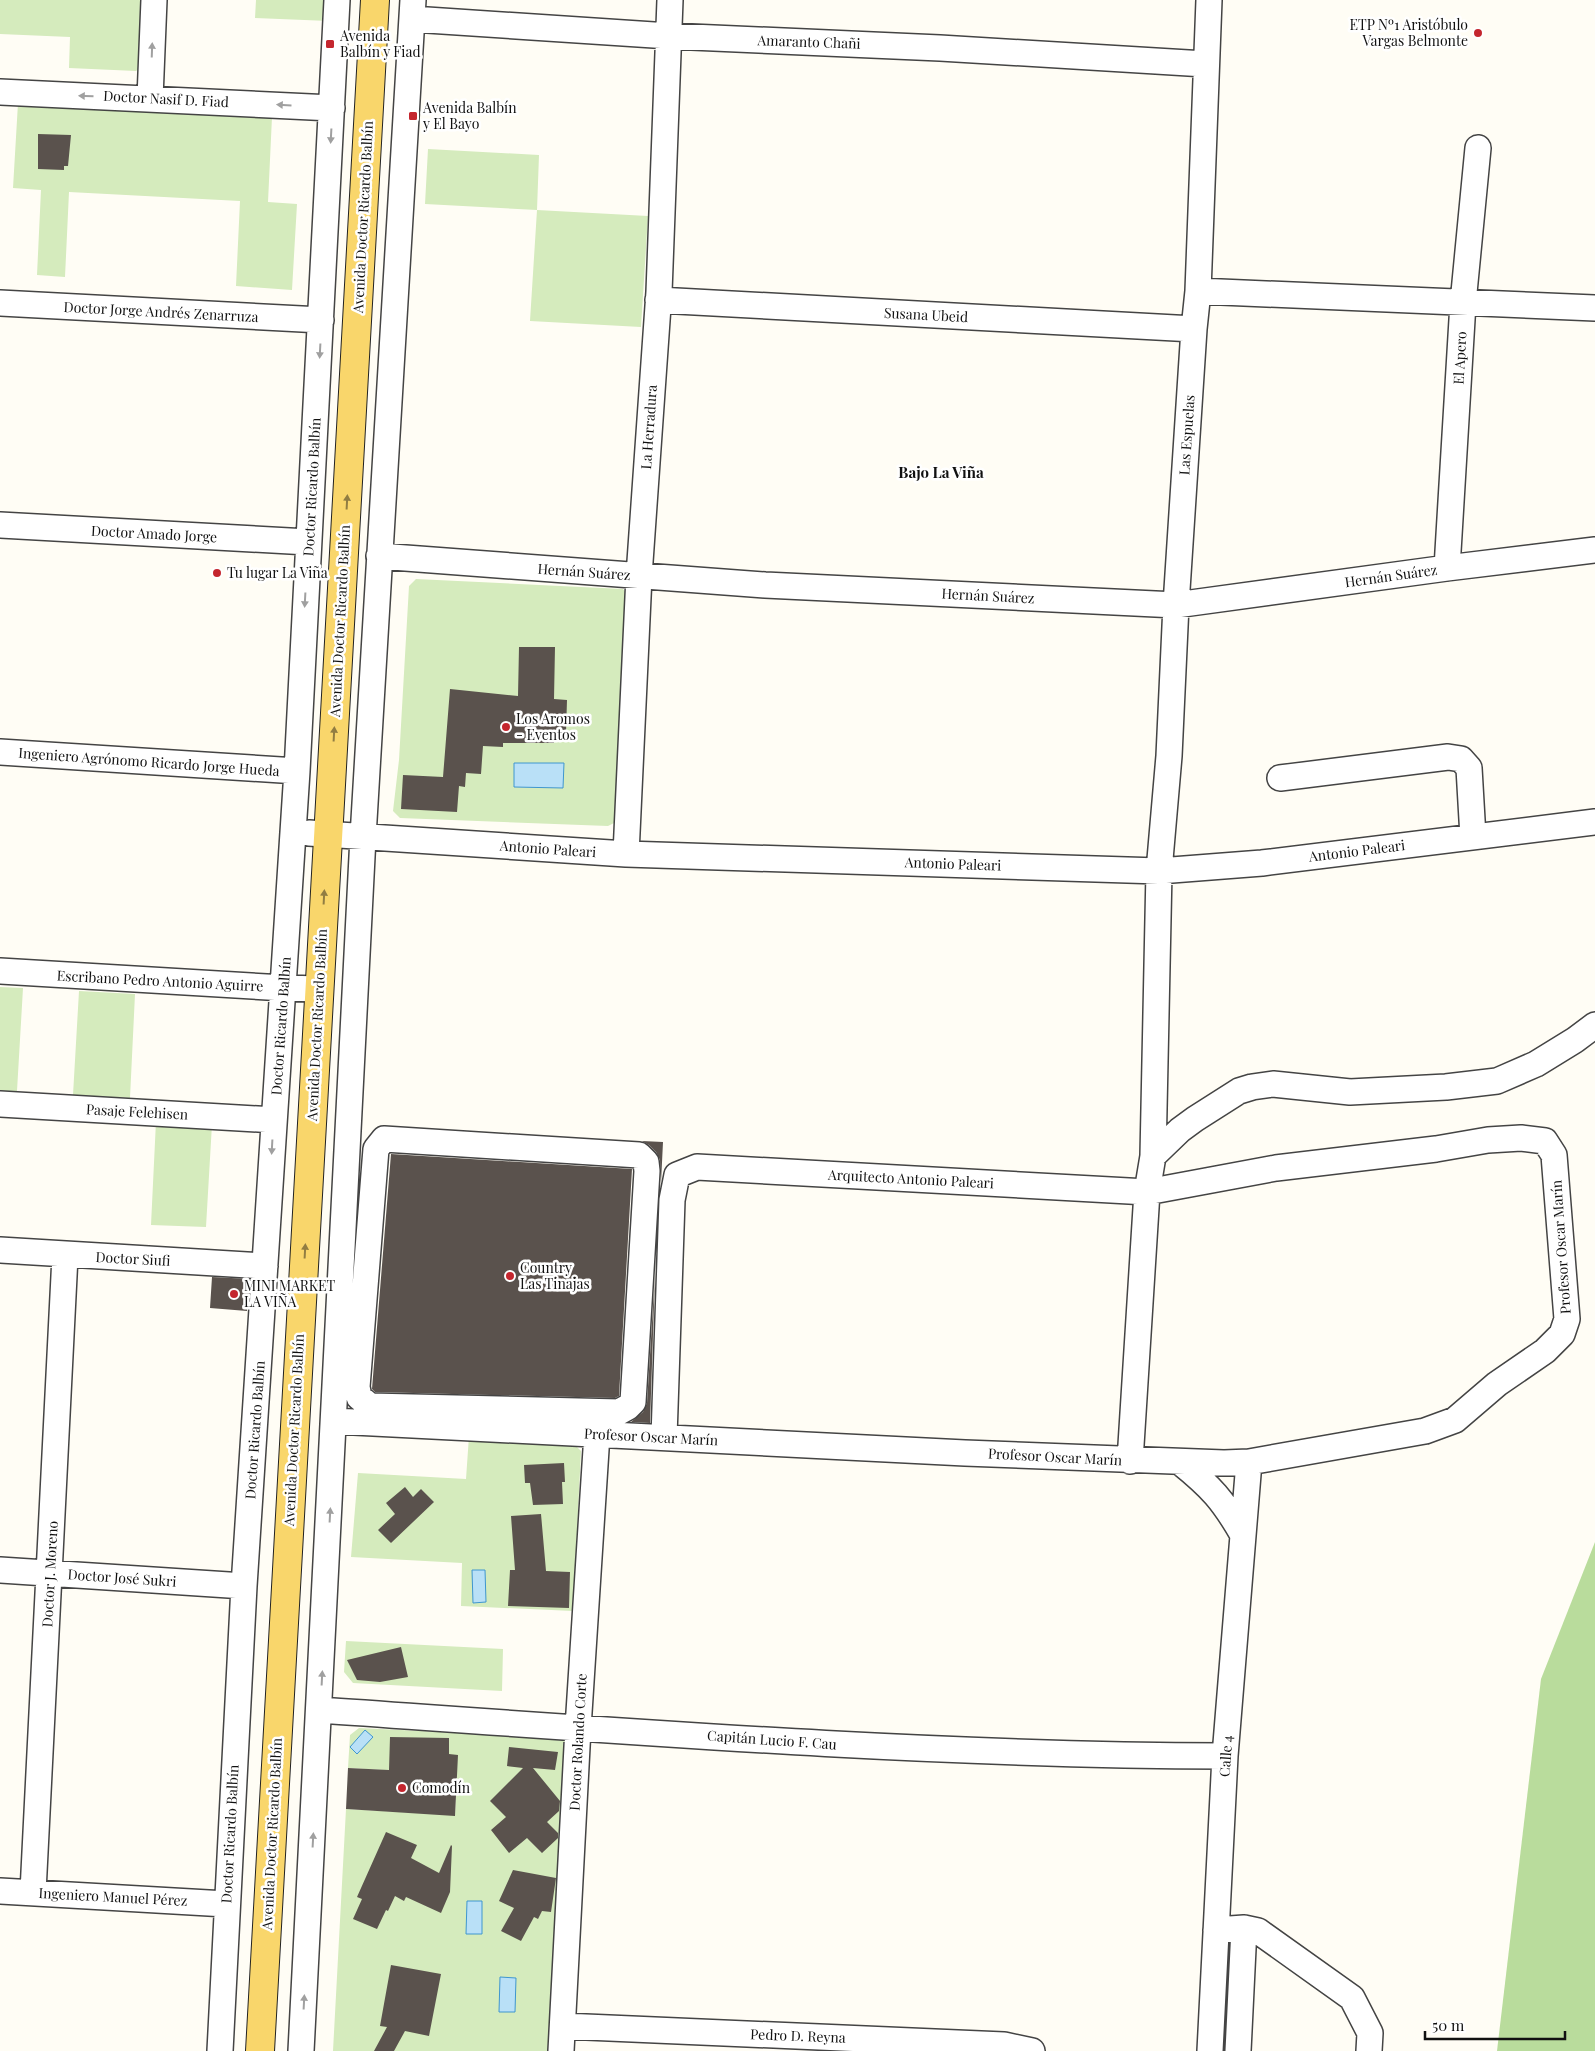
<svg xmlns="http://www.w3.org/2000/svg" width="1595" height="2051" font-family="'Playfair Display',serif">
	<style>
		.green { fill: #d5ebbd }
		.forest { fill: #b9dc9c }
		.water { fill: #b9e0f7; stroke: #3f96cf }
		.building { fill: #5a524d }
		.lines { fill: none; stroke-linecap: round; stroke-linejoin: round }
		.minor-casing { stroke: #444; stroke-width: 28 }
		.major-casing { stroke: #222; stroke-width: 30 }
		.minor { stroke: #fff; stroke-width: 25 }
		.major { stroke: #f9d66b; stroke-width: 28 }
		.oneway { fill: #a0a0a0 }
		.oneway2 { fill: #917d42 }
		.poi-dot { fill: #c4262e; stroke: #fff; stroke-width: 2 }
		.labels { text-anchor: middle; stroke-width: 5; stroke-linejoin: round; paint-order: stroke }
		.poi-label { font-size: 14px; fill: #111; stroke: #fff; text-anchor: start }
		.street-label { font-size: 14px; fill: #111; stroke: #fff }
		.neighbourhood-label { font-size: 15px; font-weight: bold; fill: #111; stroke: #fff }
	</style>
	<rect width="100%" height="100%" fill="#fffdf5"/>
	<path class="green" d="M0,0H146L143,65L136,71L69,68L70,37L0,34Z
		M256,0H330L329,21L255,18Z
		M18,103L272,117L268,202L297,204L292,290L236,286L240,201L69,192L65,277L37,275L41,190L13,188Z
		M428,149L539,155L537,210L648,216L641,327L530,321L537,210L425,204Z
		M416,579L623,589L631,599L616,822L608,826L400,818L393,811L399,760L409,586Z
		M0,987L23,988L17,1091H0Z
		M79,991L135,994L130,1098L73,1095Z
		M156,1121L212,1124L206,1227L151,1225Z
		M469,1436L573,1443L581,1451L573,1611L461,1606L462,1563L351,1557L358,1473L466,1479Z
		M346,1641L503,1649L502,1691L353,1683L344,1672Z
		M359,1728L565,1738L571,1747L554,2051H333L346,1809L455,1815L457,1774L348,1768L350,1735Z"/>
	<path class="forest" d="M1595,1542V2051H1497L1541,1679Z"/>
	<path class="water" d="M514,763H564L563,788L514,787Z
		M472,1570H485L486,1602L473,1603Z
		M365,1730L373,1737L357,1754L350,1747Z
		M467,1901H482V1934H466Z
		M500,1977L516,1978L515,2012H499Z"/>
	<path class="building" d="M38,134L71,135L68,166H64V170L38,169Z
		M519,647H555L554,699L567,700L566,733H554V743H503V747L483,746L481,774L466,773L465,787L459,786L457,812L401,809L403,775L443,777L450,689L518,696Z
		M642,1141L663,1142L661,1183L660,1160L656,1152L649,1145Z
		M391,1154L632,1169L619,1396L615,1398L375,1392L372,1389Z
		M655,1275L650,1423L631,1422L643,1412L647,1403Z
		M212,1277L250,1279L247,1311L210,1308Z
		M564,1463L565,1482H562L563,1504L533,1505L530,1483H525L524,1465Z
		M405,1487L413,1497L421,1489L434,1502L391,1543L378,1530L395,1514L386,1503Z
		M541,1514L546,1571L570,1572L569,1608L508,1606L510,1570H515L511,1516Z
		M401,1647L408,1677L380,1682L357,1680L347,1660Z
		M390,1737L449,1738V1754L458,1755L455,1816L346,1809L348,1768L389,1770Z
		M509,1747L558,1752L555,1770L533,1768L560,1801L559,1811L547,1822L558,1833V1838L542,1853L527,1838L509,1853L491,1830L506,1817L490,1801L523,1768L507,1766Z
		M386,1832L417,1845L411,1858L439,1873L451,1845L452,1846L450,1892L441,1913L406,1897L404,1901L395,1896L388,1911L386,1910L377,1929L353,1919L362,1899L357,1897Z
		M513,1870L556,1878L551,1912L542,1911L538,1919L534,1917L521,1941L501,1931L514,1908L499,1901Z
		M391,1965L441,1974L429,2036L405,2031L394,2051H374L387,2027L380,2026Z"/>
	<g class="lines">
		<defs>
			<path id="minor" d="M412,19L669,36L940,48L1205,64
				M0,92L332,108
				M150,98L154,0
				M1198,291L1595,308
				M658,300L1194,329
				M0,303L321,320
				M0,525L308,542
				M379,556L765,585L1176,605L1447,568L1595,550
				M1447,568L1463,303L1478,148
				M0,752L297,771
				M1280,778L1448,757L1461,759L1469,768L1473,837
				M309,833L626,854L1159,871L1262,863L1595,822
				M626,854L639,576L659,292L670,0
				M0,971L284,988L319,989
				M0,1104L274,1120
				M384,1139L639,1155L646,1162L647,1171L633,1402L628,1407L619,1412L370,1406L359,1397L357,1387L376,1149Z
				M1153,1156L1180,1130L1195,1119L1239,1091L1252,1087L1273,1084L1350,1092L1446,1087L1497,1081L1536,1064L1575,1040L1595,1025
				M0,1250L265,1266
				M334,1421L965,1453L1224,1463L1249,1462L1425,1431L1455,1420L1497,1384L1545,1351L1562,1334L1567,1319L1554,1155L1545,1141L1521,1138L1488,1140L1436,1149L1276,1168L1147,1192L697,1167L677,1175L672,1200L664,1437
				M1130,1461L1147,1192L1153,1156L1159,871L1169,756L1176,605L1194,329L1198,291L1209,0
				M1180,1462C1211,1487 1223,1500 1243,1535
				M0,1570L244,1586
				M320,1710C622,1731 923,1755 1225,1756
				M0,1891L226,1904
				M33,1892L65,1256
				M1216,1930L1244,1928L1258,1931L1352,1998L1370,2033L1369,2051
				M563,2026L1004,2045L1032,2051
				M220,2051L244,1586L297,771L337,0
				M301,2051L363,837L413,0
				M561,2051L578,1728L597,1434
				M1210,2051L1225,1756L1249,1462
				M1238,2051L1244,1928"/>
			<path id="major" d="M260,2051L375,0"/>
		</defs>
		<use href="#minor" class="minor-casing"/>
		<use href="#major" class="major-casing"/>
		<use href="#minor" class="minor"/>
		<use href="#major" class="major"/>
	</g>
	<defs><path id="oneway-solid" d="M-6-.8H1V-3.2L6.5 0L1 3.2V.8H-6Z" transform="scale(1.25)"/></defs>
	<g class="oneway">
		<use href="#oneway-solid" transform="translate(152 50) rotate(-88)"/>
		<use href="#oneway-solid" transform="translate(86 96) rotate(-178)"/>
		<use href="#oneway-solid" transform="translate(284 105) rotate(-177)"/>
		<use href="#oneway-solid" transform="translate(331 136) rotate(93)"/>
		<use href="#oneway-solid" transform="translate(320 351) rotate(93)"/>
		<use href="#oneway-solid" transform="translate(305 600) rotate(93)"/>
		<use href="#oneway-solid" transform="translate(272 1147) rotate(93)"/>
		<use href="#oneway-solid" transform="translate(330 1515) rotate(-87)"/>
		<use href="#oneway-solid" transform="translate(322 1678) rotate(-87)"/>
		<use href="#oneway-solid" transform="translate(313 1840) rotate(-87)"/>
		<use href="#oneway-solid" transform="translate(304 2002) rotate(-87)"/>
	</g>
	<g class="oneway2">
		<use href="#oneway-solid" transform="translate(347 502) rotate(-87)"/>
		<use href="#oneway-solid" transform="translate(334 734) rotate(-87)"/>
		<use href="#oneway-solid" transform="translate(324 897) rotate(-87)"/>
		<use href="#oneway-solid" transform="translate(305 1251) rotate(-87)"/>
	</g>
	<g class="poi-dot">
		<circle cx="1478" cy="33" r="5"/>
		<rect x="325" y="39" width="10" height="10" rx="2.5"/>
		<rect x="408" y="111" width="10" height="10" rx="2.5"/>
		<circle cx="217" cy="573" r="5"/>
		<circle cx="506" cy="727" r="5"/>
		<circle cx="510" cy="1276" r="5"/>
		<circle cx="234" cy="1294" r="5"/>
		<circle cx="402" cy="1788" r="5"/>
	</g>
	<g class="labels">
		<g class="poi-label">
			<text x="1468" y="30" text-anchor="end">ETP Nº1 Aristóbulo<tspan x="1468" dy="16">Vargas Belmonte</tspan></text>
			<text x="340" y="41">Avenida<tspan x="340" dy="16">Balbín y Fiad</tspan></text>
			<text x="423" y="113">Avenida Balbín<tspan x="423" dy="16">y El Bayo</tspan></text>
			<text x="227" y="578">Tu lugar La Viña</text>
			<text x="516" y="724">Los Aromos<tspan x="516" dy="16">- Eventos</tspan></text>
			<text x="520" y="1273">Country<tspan x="520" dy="16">Las Tinajas</tspan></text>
			<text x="244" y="1291">MINI MARKET<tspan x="244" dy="16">LA VIÑA</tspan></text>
			<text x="412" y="1793">Comodín</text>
		</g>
		<g class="street-label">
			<text transform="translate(809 42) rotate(2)" y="5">Amaranto Chañi</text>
			<text transform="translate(166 99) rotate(3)" y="5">Doctor Nasif D. Fiad</text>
			<text transform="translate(363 217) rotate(-87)" y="5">Avenida Doctor Ricardo Balbín</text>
			<text transform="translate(161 312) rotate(3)" y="5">Doctor Jorge Andrés Zenarruza</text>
			<text transform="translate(926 315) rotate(3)" y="5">Susana Ubeid</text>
			<text transform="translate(1460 358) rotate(-87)" y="5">El Apero</text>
			<text transform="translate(649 427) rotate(-86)" y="5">La Herradura</text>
			<text transform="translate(1187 435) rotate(-86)" y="5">Las Espuelas</text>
			<text transform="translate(312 487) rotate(-87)" y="5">Doctor Ricardo Balbín</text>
			<text transform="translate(154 534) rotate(3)" y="5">Doctor Amado Jorge</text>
			<text transform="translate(584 572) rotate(4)" y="5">Hernán Suárez</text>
			<text transform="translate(1391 576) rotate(-8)" y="5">Hernán Suárez</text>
			<text transform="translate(988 596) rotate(3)" y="5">Hernán Suárez</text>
			<text transform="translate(340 621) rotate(-87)" y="5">Avenida Doctor Ricardo Balbín</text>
			<text transform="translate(149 762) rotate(4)" y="5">Ingeniero Agrónomo Ricardo Jorge Hueda</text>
			<text transform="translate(548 849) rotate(4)" y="5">Antonio Paleari</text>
			<text transform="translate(1357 851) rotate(-7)" y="5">Antonio Paleari</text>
			<text transform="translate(953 864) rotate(2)" y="5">Antonio Paleari</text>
			<text transform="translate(160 981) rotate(3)" y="5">Escribano Pedro Antonio Aguirre</text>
			<text transform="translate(317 1025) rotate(-87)" y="5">Avenida Doctor Ricardo Balbín</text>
			<text transform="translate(281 1026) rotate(-86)" y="5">Doctor Ricardo Balbín</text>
			<text transform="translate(137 1112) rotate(3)" y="5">Pasaje Felehisen</text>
			<text transform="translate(911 1179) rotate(3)" y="5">Arquitecto Antonio Paleari</text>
			<text transform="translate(1561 1247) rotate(-94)" y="5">Profesor Oscar Marín</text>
			<text transform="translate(133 1259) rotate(3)" y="5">Doctor Siufi</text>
			<text transform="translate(255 1430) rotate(-86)" y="5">Doctor Ricardo Balbín</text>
			<text transform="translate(294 1430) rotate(-87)" y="5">Avenida Doctor Ricardo Balbín</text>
			<text transform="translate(651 1437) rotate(3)" y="5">Profesor Oscar Marín</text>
			<text transform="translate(1055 1457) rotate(3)" y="5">Profesor Oscar Marín</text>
			<text transform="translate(50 1574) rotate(-87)" y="5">Doctor J. Moreno</text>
			<text transform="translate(122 1578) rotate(4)" y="5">Doctor José Sukri</text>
			<text transform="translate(772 1740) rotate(4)" y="5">Capitán Lucio F. Cau</text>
			<text transform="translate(578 1742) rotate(-87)" y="5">Doctor Rolando Corte</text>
			<text transform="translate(1226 1756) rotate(-86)" y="5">Calle 4</text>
			<text transform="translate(230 1834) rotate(-87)" y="5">Doctor Ricardo Balbín</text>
			<text transform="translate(272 1834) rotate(-87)" y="5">Avenida Doctor Ricardo Balbín</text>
			<text transform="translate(113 1897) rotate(3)" y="5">Ingeniero Manuel Pérez</text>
			<text transform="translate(798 2036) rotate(2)" y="5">Pedro D. Reyna</text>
		</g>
		<g class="neighbourhood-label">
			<text x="941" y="478">Bajo La Viña</text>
		</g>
	</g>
	<path d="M1425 2031v8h140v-8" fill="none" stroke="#111111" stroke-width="2.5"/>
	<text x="1432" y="2031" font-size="15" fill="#111111" stroke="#ffffff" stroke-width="4" paint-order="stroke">50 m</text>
</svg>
